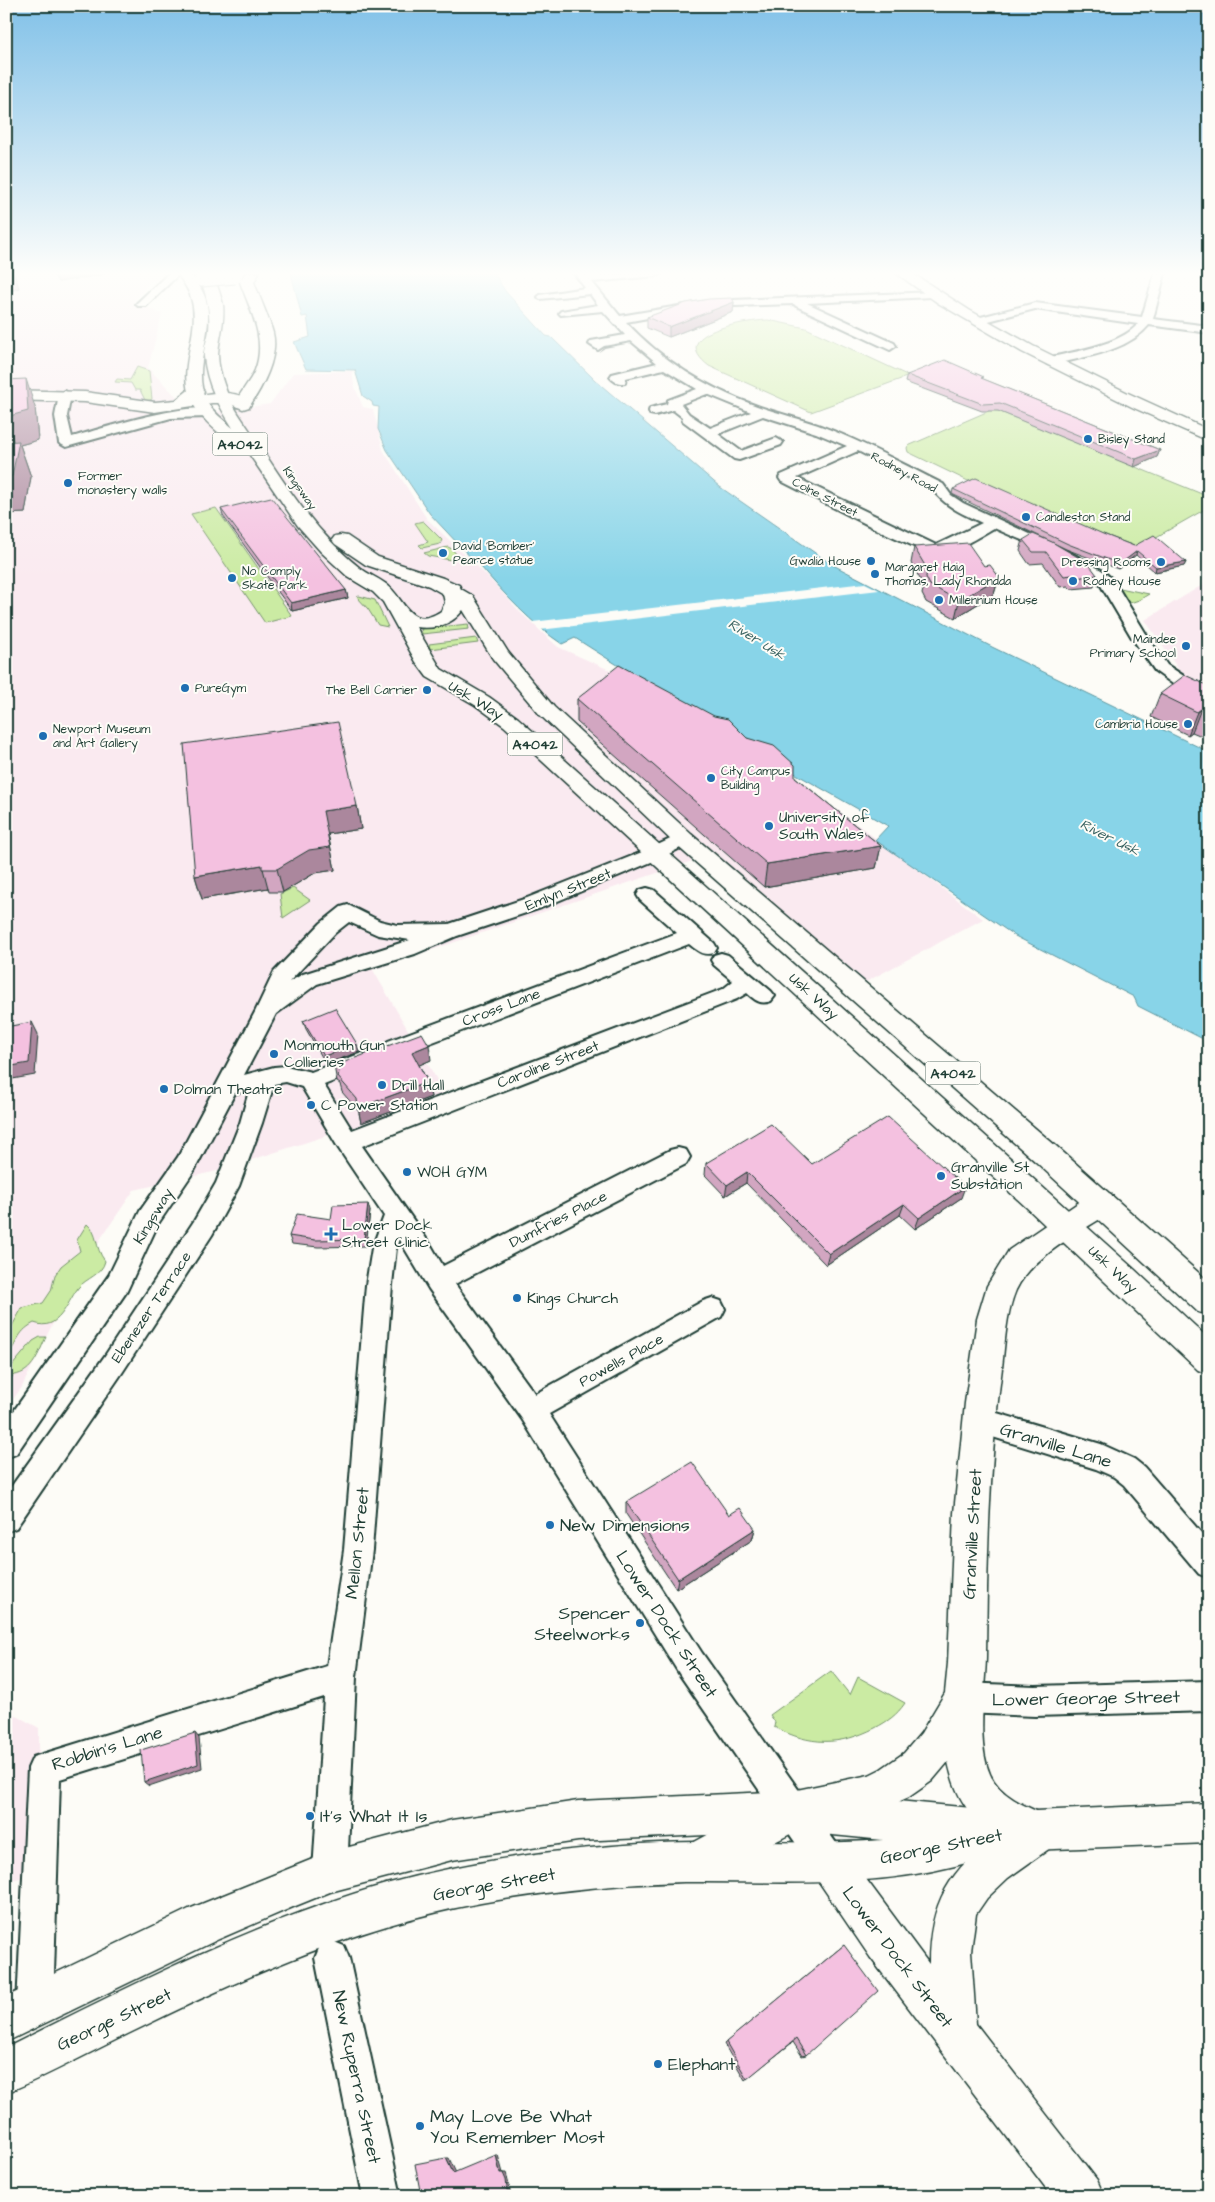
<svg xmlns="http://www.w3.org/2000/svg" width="1215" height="2202" font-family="'Architects Daughter',sans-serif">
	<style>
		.built { fill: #faeaf0 }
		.green { fill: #cbeba3; stroke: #75946c }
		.water { fill: #88d4e8; stroke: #5e98a0 }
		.pier { fill: #fdfcf7 }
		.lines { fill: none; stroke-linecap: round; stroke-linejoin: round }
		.minor-casing { stroke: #1f3d34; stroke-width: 4 }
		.tertiary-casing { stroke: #1f3d34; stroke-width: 3 }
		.secondary-casing { stroke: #1f3d34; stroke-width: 3 }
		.primary-casing { stroke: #1f3d34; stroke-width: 3 }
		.minor { fill: #fdfcf7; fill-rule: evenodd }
		.tertiary { fill: #fdfcf7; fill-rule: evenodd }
		.secondary { fill: #fdfcf7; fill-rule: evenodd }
		.primary { fill: #fdfcf7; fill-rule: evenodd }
		.secondary-bridge-casing { stroke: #1f3d34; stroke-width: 17; stroke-linecap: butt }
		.secondary-bridge { stroke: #fdfcf7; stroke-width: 15 }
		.wall { fill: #d2a6c1; stroke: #1f3d34 }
		.shaded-wall { fill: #ab879d; stroke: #1f3d34 }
		.building { fill: #f4c1e0; stroke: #1f3d34 }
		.poi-dot { fill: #1f6fb2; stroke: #fdfcf7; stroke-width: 2 }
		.labels { text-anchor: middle; stroke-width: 4; stroke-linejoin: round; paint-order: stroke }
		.far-poi-label { font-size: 12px; fill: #1f3d34; stroke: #fdfcf7; text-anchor: start }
		.far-street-label { font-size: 12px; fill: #1f3d34; stroke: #fdfcf7 }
		.shield { fill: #fdfcf7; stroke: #62766e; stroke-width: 1 }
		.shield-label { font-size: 14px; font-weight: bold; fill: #1f3d34 }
		.far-water-label { font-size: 14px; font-style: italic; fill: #396361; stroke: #fdfcf7 }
		.street-label { font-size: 15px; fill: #1f3d34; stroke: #fdfcf7 }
		.poi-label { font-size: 15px; fill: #1f3d34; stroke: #fdfcf7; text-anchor: start }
		.near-street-label { font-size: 18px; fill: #1f3d34; stroke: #fdfcf7 }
		.near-poi-label { font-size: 18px; fill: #1f3d34; stroke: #fdfcf7; text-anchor: start }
	</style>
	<rect width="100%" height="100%" fill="#fdfcf7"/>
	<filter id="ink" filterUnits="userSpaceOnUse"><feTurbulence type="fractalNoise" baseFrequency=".02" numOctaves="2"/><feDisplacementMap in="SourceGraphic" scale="10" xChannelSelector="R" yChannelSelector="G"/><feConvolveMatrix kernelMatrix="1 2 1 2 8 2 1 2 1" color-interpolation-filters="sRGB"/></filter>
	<g filter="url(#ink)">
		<path class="built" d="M6,273H165L168,275L150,282L133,302L162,314L148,368L178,398L186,416L270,404L293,373L352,371L354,385L363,407L373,409L383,450L427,519L484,573L521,613L558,647L641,684L842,813L983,919L862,984L710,855L373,970L447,1097L217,1171L134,1190L101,1238L50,1329L22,1387L6,1409Z
			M1209,581V688L1181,673L1145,620Z
			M6,1710L39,1728L40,1874L6,1881Z"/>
		<path class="green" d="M768,320L806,328L909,376L811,412L709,366C665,332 746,321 768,320Z
			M137,367L149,371L152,399L146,402L140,390H135L131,383L115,382L117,379L130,380Z
			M991,410L998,411L1197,492L1209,497V507L1151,540L1140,553L972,480L968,481L908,452L907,448L908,446Z
			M216,508L292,616L265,623L191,514Z
			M423,521L442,540L440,544L422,548L419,545L428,542L415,523Z
			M448,547L452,549L457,555L451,560L428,556L424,553Z
			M1115,587L1149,594L1139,600L1127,604Z
			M359,596L375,600L388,627L378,625L368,609L357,597Z
			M468,624L469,629L422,634L421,629Z
			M476,638L478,643L430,649L429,644Z
			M293,888L310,900L283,918L280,894Z
			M87,1224C99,1234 94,1247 105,1261C102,1275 86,1278 78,1288C66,1304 59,1332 34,1323C15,1333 19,1344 6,1356V1337L22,1308L43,1303L51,1291L55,1275L61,1266L80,1251L77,1240Z
			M40,1337H46C39,1352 33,1373 14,1375L6,1383V1373L33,1341Z
			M831,1671L850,1695L858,1677L905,1703C897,1715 888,1721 875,1728C839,1746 811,1746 774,1727L775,1722L770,1715Z"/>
		<path class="water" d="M291,273H494L505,291L546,336L551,337L595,380L720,487L831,564L994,648L1209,752V1042L1138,1006L1134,997L1015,936L875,840L888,826L736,740L575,638L562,644C533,625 503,593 481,567L487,566L482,560L475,562L430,514L387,450L378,429L379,407L373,406L372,402L363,396L355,370L306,369L294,342L310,337L307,316L302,317Z"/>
		<path class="pier" d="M865,583L879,590L540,630L532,622Z"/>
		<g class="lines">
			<defs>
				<path id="minor" d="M169,273H180L146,306H138L136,304L138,302Z
					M574,273H585L587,275L661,273L656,276L592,282L620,316L708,301L936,292L938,294L936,296L932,297L807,303L894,343L896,346L890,350L796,306L794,304L708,307L626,322C662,361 707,388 757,406C779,414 803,419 826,428C866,443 904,465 943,484L951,495L963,503L1073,554L1103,571L1114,581L1148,637L1167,665L1196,684L1209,691V702L1184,692L1155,671L1132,638L1100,584C1071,558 1029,544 994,528C978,537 947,558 929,553L874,528L781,481L779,478L781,475L847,446L816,433L763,416L718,434L741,451L776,438L783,442L781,445L739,460L734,459L683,421L682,417L673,410L655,415L650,414L649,411L650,408L667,404L668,400L697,389L664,369L626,378L625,383C619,384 614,382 610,377L612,374L657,363L631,341L604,346L598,350L589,344L591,341L625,335L603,311L561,315L559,313L561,311L598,305L590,294L540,299L538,297L540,295L585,288ZM707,394L751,412L710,428L689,414L681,404ZM858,451L933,490C946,507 963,514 982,523L936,545L797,478Z
					M1155,273H1165L1153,319L1209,326V333L1149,325C1127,352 1083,357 1051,365L1047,364L1045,361L1047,358C1073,352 1120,345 1138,324L1035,309L977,324L971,321L973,319L1035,303L1142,317Z
					M65,391L71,395L67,416L72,437C94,431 201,396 215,413L209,417L171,418L66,447L59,443L55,416L59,395Z
					M683,833L690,835L692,839L690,843L661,858L541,908L457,936L415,954L317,984L276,1014L244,1075L274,1067L286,1066L311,1072L362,1053L370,1055L373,1061L370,1067L324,1085L352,1130L723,989L733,981L714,965L711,960L714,955L721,953L728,955L771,991L775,996L771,1001C760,1005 755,1000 747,993L737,999L362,1146L432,1247L443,1266L670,1150L678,1148L686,1150L690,1157L686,1164L455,1284L535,1394L703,1301L712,1298L721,1301L725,1309L721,1317L549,1414L702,1653L841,1850L846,1862L841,1874L829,1879L817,1874L680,1675L522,1419L429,1289L399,1239L396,1248L392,1285L372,1550L356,1677L347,1872L342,1884L330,1889L318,1884L313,1872L324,1697L60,1779L53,2006L47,2018L35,2024L23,2018L17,2006L28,1768L33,1757L327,1666L344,1550L366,1285L372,1248L384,1216L339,1149L302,1087L286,1082L274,1084L262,1123L239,1186L212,1235L122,1373L16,1528L6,1532V1494L104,1357L194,1221L216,1183L240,1123L249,1091L235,1093L194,1171L158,1224L127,1291L16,1454L6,1458V1422L109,1275L140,1211L178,1157L255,1012L274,972L321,923L341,907L348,905L380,921L397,925L449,924L527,898L647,850ZM349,922L378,935L410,940L303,974L289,982L335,933Z
					M647,888L654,890L714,943L717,948L714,953C703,956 698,951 689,944L404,1053L396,1055L388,1053L385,1047L388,1041L677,933L640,900L637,895L640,890Z
					M980,1408L1101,1444L1134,1459L1144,1467L1209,1542V1578L1199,1574L1124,1485L1114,1477L1096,1469L970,1430L967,1421L970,1412Z
					M1209,1681V1711L1035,1716L963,1713L952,1709L948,1698L952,1687L963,1683L1035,1686Z
					M332,1941L344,1946L349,1958L401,2196H363L315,1958L320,1946Z"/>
				<path id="tertiary" d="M896,273H912L969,310L1033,346L1128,393L1209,430V441L1134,408L1022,352L938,303Z
					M196,386L201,388L204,391L201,395C215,392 241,390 251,404L249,407L243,409L228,403H212L155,412L85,402L6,400V390L85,392L155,402L176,400L191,388Z
					M1101,1191L1111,1194L1116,1203L1111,1212C1081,1232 1032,1256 1016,1290C1006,1313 1005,1343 1002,1368C989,1464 987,1561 986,1658C985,1692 976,1742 990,1774C1000,1798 1032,1809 1053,1818L1059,1832L1053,1846L1008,1878L987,1898L976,1914L971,1951L976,2024L1097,2180L1104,2196H1052L870,1957L815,1876L809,1862L815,1848L829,1842L843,1848L929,1964C929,1903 950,1869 999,1834C968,1820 955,1794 948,1762L932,1781L909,1797L871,1814L798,1830L701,1880L687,1874L681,1860L687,1846L778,1797L792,1791L869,1775L881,1769L904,1753L921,1733L945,1693L948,1663L954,1513L965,1403L977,1319L987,1286L1009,1250L1091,1194Z"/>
				<path id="secondary" d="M792,1791L1014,1812L1209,1803V1843L1005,1851C989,1858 972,1861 955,1866C863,1889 777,1881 684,1882C617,1884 548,1891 481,1903C360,1925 248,1975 138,2029C94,2050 51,2074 6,2093V2048C126,1988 257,1921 386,1884C437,1870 490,1860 543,1853C595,1847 647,1842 699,1842C760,1841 822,1845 883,1840L792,1831L578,1841L452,1860L330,1892L293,1907L219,1939L6,2042V1997L189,1909L330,1852L452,1820L578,1801Z"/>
				<path id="primary" d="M180,273H190C196,281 203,290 206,300C215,333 191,367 206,400C211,411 224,420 233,428C218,404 207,385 204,357C203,348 208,339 209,330C211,310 205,292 199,273H213C216,283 221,295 223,305C225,323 219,338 218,354C218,367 223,383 228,395C235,411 248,427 258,443C287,488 317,534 360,568C368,574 378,578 386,584C405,598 409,632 441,611L445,603L443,594L429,586L366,565L335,544L332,540L335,536L341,535L347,536L378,557L443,578L459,585L461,589L473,596L508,652L554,707L691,834L1056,1146L1209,1282V1315L1198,1312L1036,1162L675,844L540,715L493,659L463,610C452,625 434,630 416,627L441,669L489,697L518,718L1134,1269L1209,1339V1374L1198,1370L1026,1207L504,726L475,705L427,677L416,662L383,602L373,592L348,577L321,552L298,526L241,442L235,444L229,442C216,430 199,417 191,400C176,367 202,332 191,298C189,290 183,282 178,275Z
					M245,273H259L254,282C260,299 268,315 273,333C279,357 262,388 249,407H237L235,404C240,392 250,382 255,370C267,339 250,310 240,282Z"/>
			</defs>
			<use href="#minor" class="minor-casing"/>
			<use href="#tertiary" class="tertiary-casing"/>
			<use href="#secondary" class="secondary-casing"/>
			<use href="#primary" class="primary-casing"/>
			<use href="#minor" class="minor"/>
			<use href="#tertiary" class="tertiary"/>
			<use href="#secondary" class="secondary"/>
			<use href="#primary" class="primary"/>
			<defs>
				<path id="secondary-bridge" d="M202,279L235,276"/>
			</defs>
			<use href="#secondary-bridge" class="secondary-bridge-casing"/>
			<use href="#secondary-bridge" class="secondary-bridge"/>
		</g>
		<path class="wall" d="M53,273H105V274L58,282Z
			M734,302L733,312L669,337L647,328V317Z
			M907,375L983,379L1160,450L1157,457L1134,467L998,411H982L905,382Z
			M6,380L35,407L38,440L20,445L31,477L25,513L6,514Z
			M953,489L1103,534L1134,546L1186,562L1184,566L1155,572L1136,555L1118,569L1066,549L952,494Z
			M221,509L346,590L348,598L292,611L223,516Z
			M1023,540L1097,575L1094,587L1071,589L1068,586L1060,587L1043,563L1029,564L1020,551Z
			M914,547L984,566L999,577L994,594L955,618L926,602L922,594L924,586L911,563Z
			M1209,686V736L1207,735L1204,737L1192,732L1188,735L1151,717L1160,694Z
			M577,699L747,738L795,777L881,846L876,868L764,887L577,722Z
			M357,806L361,829L328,834L335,870L315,873L283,892H269L268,888L202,899L195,876Z
			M303,1021L359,1052L326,1064L306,1029Z
			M431,1060L419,1065L428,1082L431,1097L361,1123L359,1112L342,1092L340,1084L337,1082L334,1066Z
			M706,1163L812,1164L961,1198L915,1229L900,1215L826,1265L746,1183L725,1196L705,1175Z
			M370,1211L366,1246L318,1247L292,1244L289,1236L331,1219Z
			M626,1502L729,1515L755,1529L752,1540L676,1589L626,1514Z
			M844,1945L806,2055L802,2056L793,2042L745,2080L724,2044Z"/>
		<path class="shaded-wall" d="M14,273L19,288L6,293V276Z
			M55,273H105V274L58,282Z
			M734,302L733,312L669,337V327Z
			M26,379L35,407L38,440L20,445L31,477L25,513L6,514V476L15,446L6,419V417Z
			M6,426L12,443L6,444Z
			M1160,450L1157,457L1134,467L1136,459Z
			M1137,551L1136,555L1118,569L1120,564Z
			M1186,562L1184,566L1155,572L1156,567Z
			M999,577L994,594L955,618L959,601Z
			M346,590L348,598L292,611L291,603Z
			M1201,709L1192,732L1188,735L1197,712Z
			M1209,725V730L1207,735L1204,737Z
			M357,806L361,829L328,834L335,870L315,873L283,892L277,869L323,811Z
			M881,846L876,868L764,887L767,864Z
			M262,865L268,888L202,899L195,876Z
			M32,1022L38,1034L35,1075L7,1080L6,1067Z
			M357,1044L359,1052L326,1064L324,1056Z
			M429,1045L431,1060L415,1067L412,1052Z
			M428,1082L431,1097L361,1123L358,1108Z
			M747,1172L746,1183L725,1196L727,1185Z
			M965,1187L961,1198L915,1229L919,1218Z
			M368,1204L370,1211L366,1246L364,1239Z
			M904,1204L900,1215L826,1265L829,1254Z
			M755,1529L752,1540L676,1589L678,1579Z
			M195,1733L199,1738L202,1768L149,1786L144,1782Z
			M496,2155H498L503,2173H500Z
			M446,2158H449L456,2173H453Z
			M503,2173H506L508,2180L511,2196H508Z"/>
		<path class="building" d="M6,273H14L6,276Z
			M732,298L734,302L669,327L647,317L686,303L709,299Z
			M945,360L984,377L981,378L1160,450L1136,459L1000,403L983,404L907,375Z
			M26,379L28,411L6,417V380Z
			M19,441L12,476H6V442Z
			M976,478L1103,534L1134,546L1154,535L1186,562L1156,567L1137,551L1120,564L1068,544L953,489Z
			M271,497L346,590L291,603L221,509Z
			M1033,534L1052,542L1088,563L1097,575L1075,578L1072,575L1064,576L1046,552H1033L1023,540Z
			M968,543L984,566L990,565L999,577L959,601L930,585L926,577L927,569L914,547Z
			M619,665L714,716L728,719L747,738L774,746L795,765V777L881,846L767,864L577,699Z
			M1185,675L1209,686V712L1201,709L1197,712L1160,694Z
			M338,722L357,806L323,811L330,847L309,850L277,869H262V865L195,876L184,744Z
			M335,1008L357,1044L324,1056L303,1021Z
			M32,1022L29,1063L6,1067V1027Z
			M422,1033L429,1045L412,1052L428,1082L358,1108L357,1099L338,1077L339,1071L334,1066Z
			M888,1117L965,1187L919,1218L904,1204L829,1254L747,1172L727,1185L706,1163L771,1124L812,1164Z
			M368,1204L364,1239L315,1240L289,1236L297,1214L331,1219L333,1205Z
			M692,1462L729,1515L740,1508L755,1529L678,1579L626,1502Z
			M195,1733L198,1764L144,1782L141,1750Z
			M844,1945L878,1991L806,2055L796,2039L747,2079L726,2042Z
			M496,2155L500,2173H503L506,2180L508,2196H421L415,2164L446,2158L453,2173Z"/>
	</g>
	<linearGradient id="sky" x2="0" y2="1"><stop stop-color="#81c1e8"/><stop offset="0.47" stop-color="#fefefb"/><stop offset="1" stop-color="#fefefb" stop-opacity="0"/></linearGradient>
	<rect width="1215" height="581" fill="url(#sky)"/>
	<g class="poi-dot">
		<circle cx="1088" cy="439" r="5"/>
		<circle cx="68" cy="483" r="5"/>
		<circle cx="1026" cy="517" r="5"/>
		<circle cx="443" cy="553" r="5"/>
		<circle cx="871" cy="561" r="5"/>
		<circle cx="1161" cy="562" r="5"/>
		<circle cx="875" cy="574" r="5"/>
		<circle cx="232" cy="578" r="5"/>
		<circle cx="1073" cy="581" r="5"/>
		<circle cx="939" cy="600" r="5"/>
		<circle cx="1186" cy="646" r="5"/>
		<circle cx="185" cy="688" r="5"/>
		<circle cx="427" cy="690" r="5"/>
		<circle cx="1188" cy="724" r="5"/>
		<circle cx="43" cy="736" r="5"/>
		<circle cx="711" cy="778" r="5"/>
		<circle cx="769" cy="826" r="5"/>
		<circle cx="274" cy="1054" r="5"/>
		<circle cx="382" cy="1085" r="5"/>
		<circle cx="164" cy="1089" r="5"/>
		<circle cx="311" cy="1105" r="5"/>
		<circle cx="407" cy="1172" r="5"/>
		<circle cx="941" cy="1176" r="5"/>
		<path d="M328.5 1226.5h5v5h5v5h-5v5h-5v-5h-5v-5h5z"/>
		<circle cx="517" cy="1298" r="5"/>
		<circle cx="550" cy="1525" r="5"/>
		<circle cx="640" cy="1623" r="5"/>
		<circle cx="310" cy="1816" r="5"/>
		<circle cx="658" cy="2064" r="5"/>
		<circle cx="420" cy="2126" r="5"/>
	</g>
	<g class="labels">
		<g class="far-poi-label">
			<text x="1098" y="443">Bisley Stand</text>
			<text x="78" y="480">Former<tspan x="78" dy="14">monastery walls</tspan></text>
			<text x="1036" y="521">Candleston Stand</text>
			<text x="453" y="550">David ‘Bomber’<tspan x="453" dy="14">Pearce statue</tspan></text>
			<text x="861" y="565" text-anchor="end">Gwalia House</text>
			<text x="1151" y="566" text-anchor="end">Dressing Rooms</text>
			<text x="885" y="571">Margaret Haig<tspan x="885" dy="14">Thomas, Lady Rhondda</tspan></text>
			<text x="242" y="575">No Comply<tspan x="242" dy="14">Skate Park</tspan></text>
			<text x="1083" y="585">Rodney House</text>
			<text x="949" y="604">Millennium House</text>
			<text x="1176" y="643" text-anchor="end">Maindee<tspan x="1176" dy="14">Primary School</tspan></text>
			<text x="195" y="692">PureGym</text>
			<text x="417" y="694" text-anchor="end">The Bell Carrier</text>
			<text x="1178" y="728" text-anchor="end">Cambria House</text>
			<text x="53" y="733">Newport Museum<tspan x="53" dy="14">and Art Gallery</tspan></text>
			<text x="721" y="775">City Campus<tspan x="721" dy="14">Building</tspan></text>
		</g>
		<g class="far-street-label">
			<text transform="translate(904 472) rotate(28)" y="4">Rodney Road</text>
			<text transform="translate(300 488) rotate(55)" y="4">Kingsway</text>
			<text transform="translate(825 497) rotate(27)" y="4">Colne Street</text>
		</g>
		<g class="shield">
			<rect x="212.5" y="432.5" width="55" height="23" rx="4"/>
			<rect x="507.5" y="732.5" width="55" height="23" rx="4"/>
			<rect x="925.5" y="1061.5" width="55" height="23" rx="4"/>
		</g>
		<g class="shield-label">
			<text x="240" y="449">A4042</text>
			<text x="535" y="749">A4042</text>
			<text x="953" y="1078">A4042</text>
		</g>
		<g class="far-water-label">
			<text transform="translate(757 639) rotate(32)" y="5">River Usk</text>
			<text transform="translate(1110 837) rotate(27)" y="5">River Usk</text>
		</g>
		<g class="street-label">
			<text transform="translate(476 700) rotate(31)" y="5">Usk Way</text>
			<text transform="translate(568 889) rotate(-22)" y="5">Emlyn Street</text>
			<text transform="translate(814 996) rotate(42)" y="5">Usk Way</text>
			<text transform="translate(501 1007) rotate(-21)" y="5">Cross Lane</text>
			<text transform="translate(548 1064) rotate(-21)" y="5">Caroline Street</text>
			<text transform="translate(153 1216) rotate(-59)" y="5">Kingsway</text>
			<text transform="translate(558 1219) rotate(-27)" y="5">Dumfries Place</text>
			<text transform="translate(1113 1269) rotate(43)" y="5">Usk Way</text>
			<text transform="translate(151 1307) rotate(-56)" y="5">Ebenezer Terrace</text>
			<text transform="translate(621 1360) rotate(-29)" y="5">Powells Place</text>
		</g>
		<g class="poi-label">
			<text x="779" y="822">University of<tspan x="779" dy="17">South Wales</tspan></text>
			<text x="284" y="1050">Monmouth Gun<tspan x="284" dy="17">Collieries</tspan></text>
			<text x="392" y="1090">Drill Hall</text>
			<text x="174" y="1094">Dolman Theatre</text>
			<text x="321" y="1110">C Power Station</text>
			<text x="951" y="1172">Granville St<tspan x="951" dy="17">Substation</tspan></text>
			<text x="417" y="1177">WOH GYM</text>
			<text x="342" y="1230">Lower Dock<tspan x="342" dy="17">Street Clinic</tspan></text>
			<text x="527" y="1303">Kings Church</text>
		</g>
		<g class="near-street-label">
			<text transform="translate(1056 1445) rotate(17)" y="6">Granville Lane</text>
			<text transform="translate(972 1534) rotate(-87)" y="6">Granville Street</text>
			<text transform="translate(357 1543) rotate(-84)" y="6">Mellon Street</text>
			<text transform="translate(667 1624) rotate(57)" y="6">Lower Dock Street</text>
			<text transform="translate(1086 1698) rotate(-1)" y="6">Lower George Street</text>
			<text transform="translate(107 1748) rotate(-17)" y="6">Robbin's Lane</text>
			<text transform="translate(941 1846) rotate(-11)" y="6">George Street</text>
			<text transform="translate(494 1884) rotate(-10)" y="6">George Street</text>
			<text transform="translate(898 1957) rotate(53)" y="6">Lower Dock Street</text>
			<text transform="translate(114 2019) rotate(-25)" y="6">George Street</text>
			<text transform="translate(357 2077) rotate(78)" y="6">New Ruperra Street</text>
		</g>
		<g class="near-poi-label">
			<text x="560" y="1531">New Dimensions</text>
			<text x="630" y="1619" text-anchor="end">Spencer<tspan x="630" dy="21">Steelworks</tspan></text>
			<text x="320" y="1822">It’s What It Is</text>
			<text x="668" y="2070">Elephant</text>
			<text x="430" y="2122">May Love Be What<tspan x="430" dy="21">You Remember Most</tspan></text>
		</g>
	</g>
	<rect width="1215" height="2202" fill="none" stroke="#fdfcf7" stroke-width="25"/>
	<rect x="12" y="12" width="1190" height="2177" fill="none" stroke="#1f3d34" stroke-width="2" filter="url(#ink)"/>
</svg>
